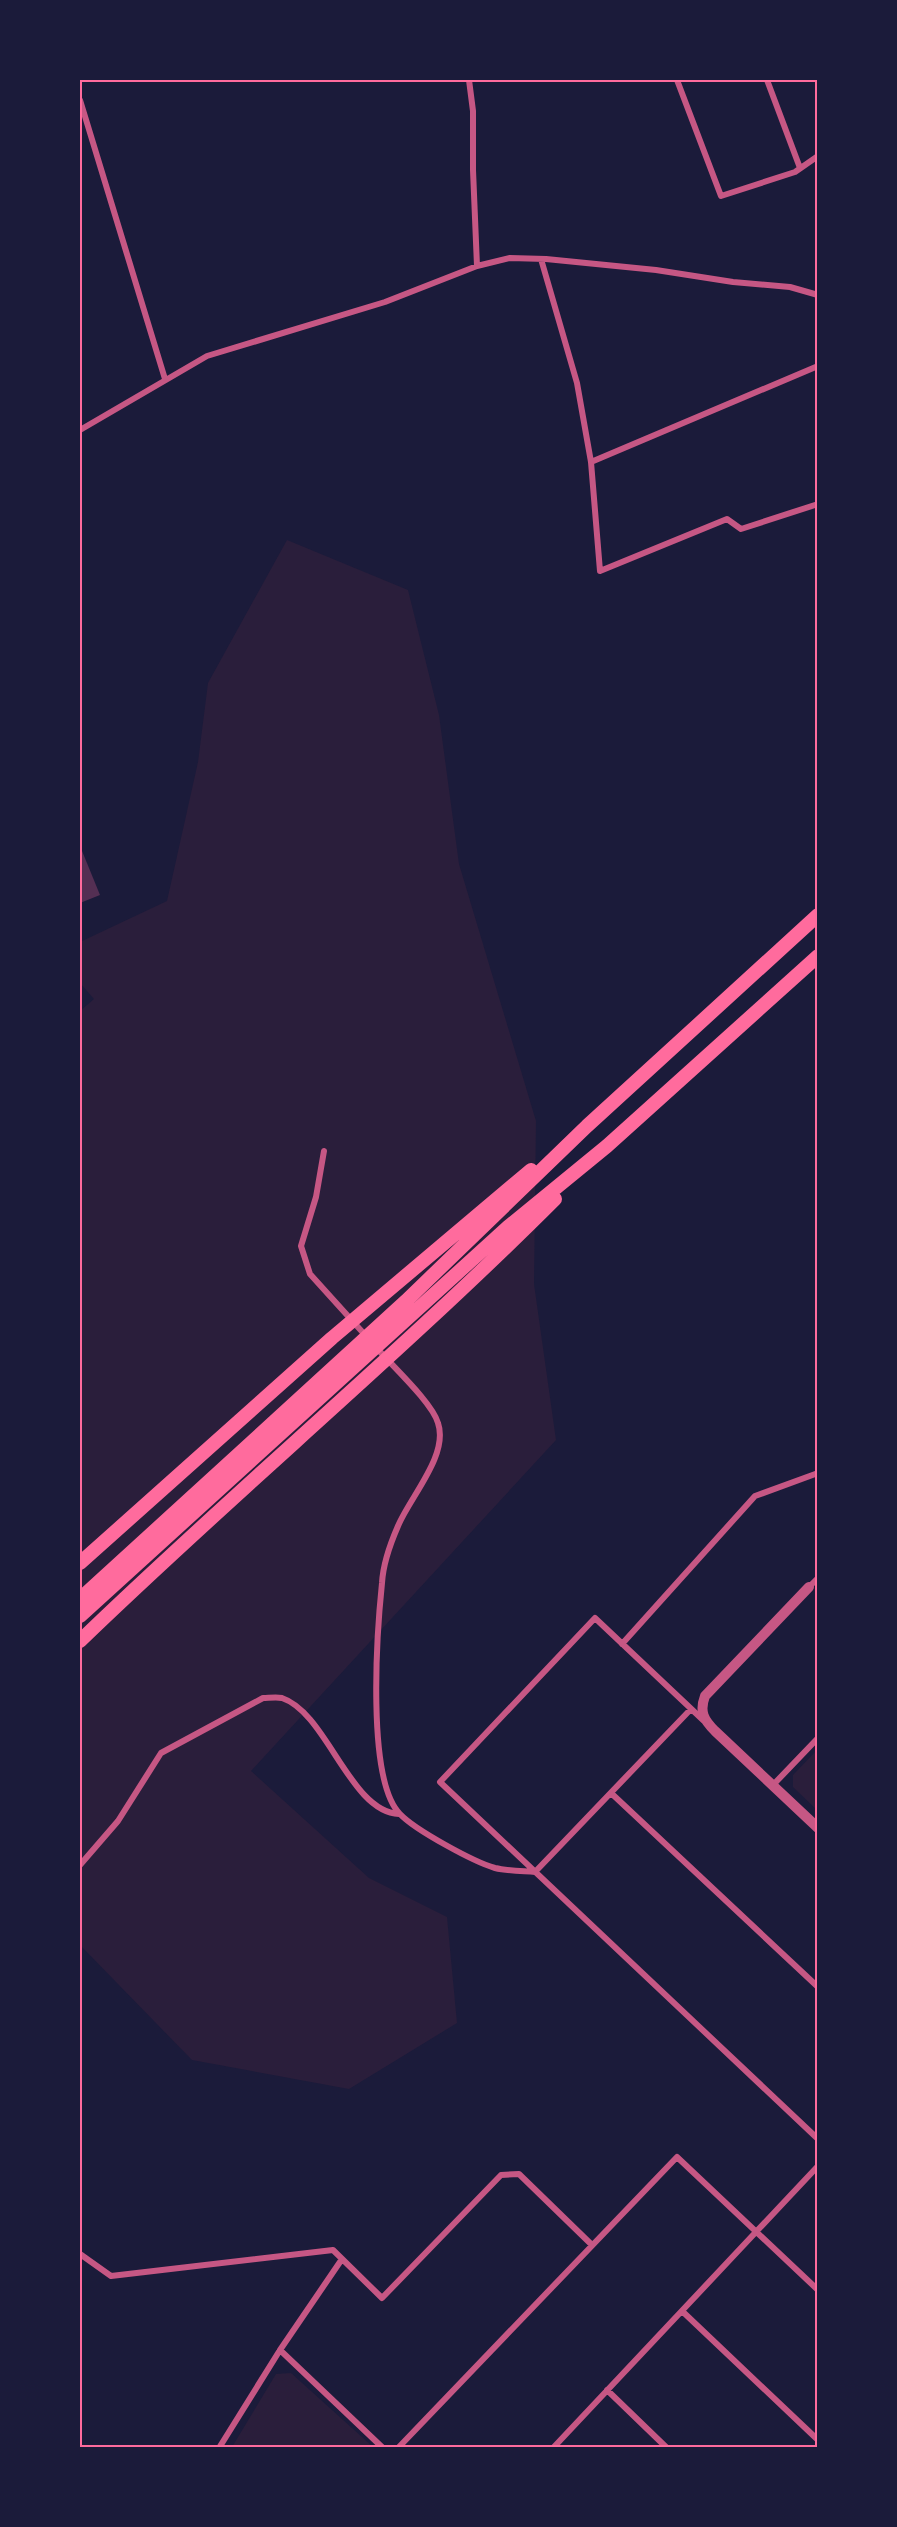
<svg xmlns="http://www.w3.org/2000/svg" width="897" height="2527" font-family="Inter,sans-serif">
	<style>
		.green { fill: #2a1e3b }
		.building { fill: #542f53 }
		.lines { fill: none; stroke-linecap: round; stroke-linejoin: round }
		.minor { stroke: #c65784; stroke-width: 6 }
		.tertiary { stroke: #c65784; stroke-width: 10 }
		.primary { stroke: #ff6b9d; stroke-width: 14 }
		.neatline { fill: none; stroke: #ff6b9d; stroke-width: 2 }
	</style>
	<rect width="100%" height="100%" fill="#1b1b3a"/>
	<path class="green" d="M287,540L408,590L439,715L459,864L536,1121L534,1284L556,1440L251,1771L369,1878L447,1917L457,2023L349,2089L192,2060L80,1945V1011L94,999L80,983V942L167,901L198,762L208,683Z
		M817,1750V1810L793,1787V1775Z
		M291,2373L373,2447H232L276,2374Z"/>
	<path class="building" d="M80,846L100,895L80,903Z"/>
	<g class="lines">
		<path class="minor" d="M469,80L473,111V170L477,266
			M677,80L721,196L795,172L818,156
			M767,80L800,168
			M80,100L165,379
			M541,259L577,383L591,462L600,571L727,519L741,529L818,504
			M80,430L207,356L385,302L477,266L510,258L546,259L656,270L733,282L790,287L818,295
			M591,462L818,366
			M324,1151L316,1197L301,1246L310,1274L366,1336
			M375,1346C390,1364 432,1402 438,1423C449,1455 410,1497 398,1526C391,1542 383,1565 382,1583C377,1631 366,1780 400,1814C415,1830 474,1862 495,1868C507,1871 522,1871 535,1872L691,1709
			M809,1587L818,1578
			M622,1644L755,1496L818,1473
			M703,1720L595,1618L440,1782L818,2139
			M773,1785L818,1738
			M611,1793L818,1987
			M80,1865L118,1821L161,1753L263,1698C268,1698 277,1697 282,1698C327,1713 350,1812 399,1814
			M80,2254L111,2276L333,2250L382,2298L501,2175L519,2174L592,2245
			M682,2311L818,2440
			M280,2350L383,2448
			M607,2390L667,2448
			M219,2448L280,2350L342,2259
			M398,2448L677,2157L818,2290
			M553,2448L818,2166"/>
		<path class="tertiary" d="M809,1587L705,1696C699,1712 704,1720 715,1731L818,1828"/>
		<path class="primary" d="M80,1563L332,1338L531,1170
			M80,1599L406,1301L587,1126L818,915
			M80,1616L508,1227L607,1146L818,956
			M80,1641C235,1491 402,1352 555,1199"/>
	</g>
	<rect width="897" height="2527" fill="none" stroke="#1b1b3a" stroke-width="162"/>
	<rect x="81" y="81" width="735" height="2365" class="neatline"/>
</svg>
